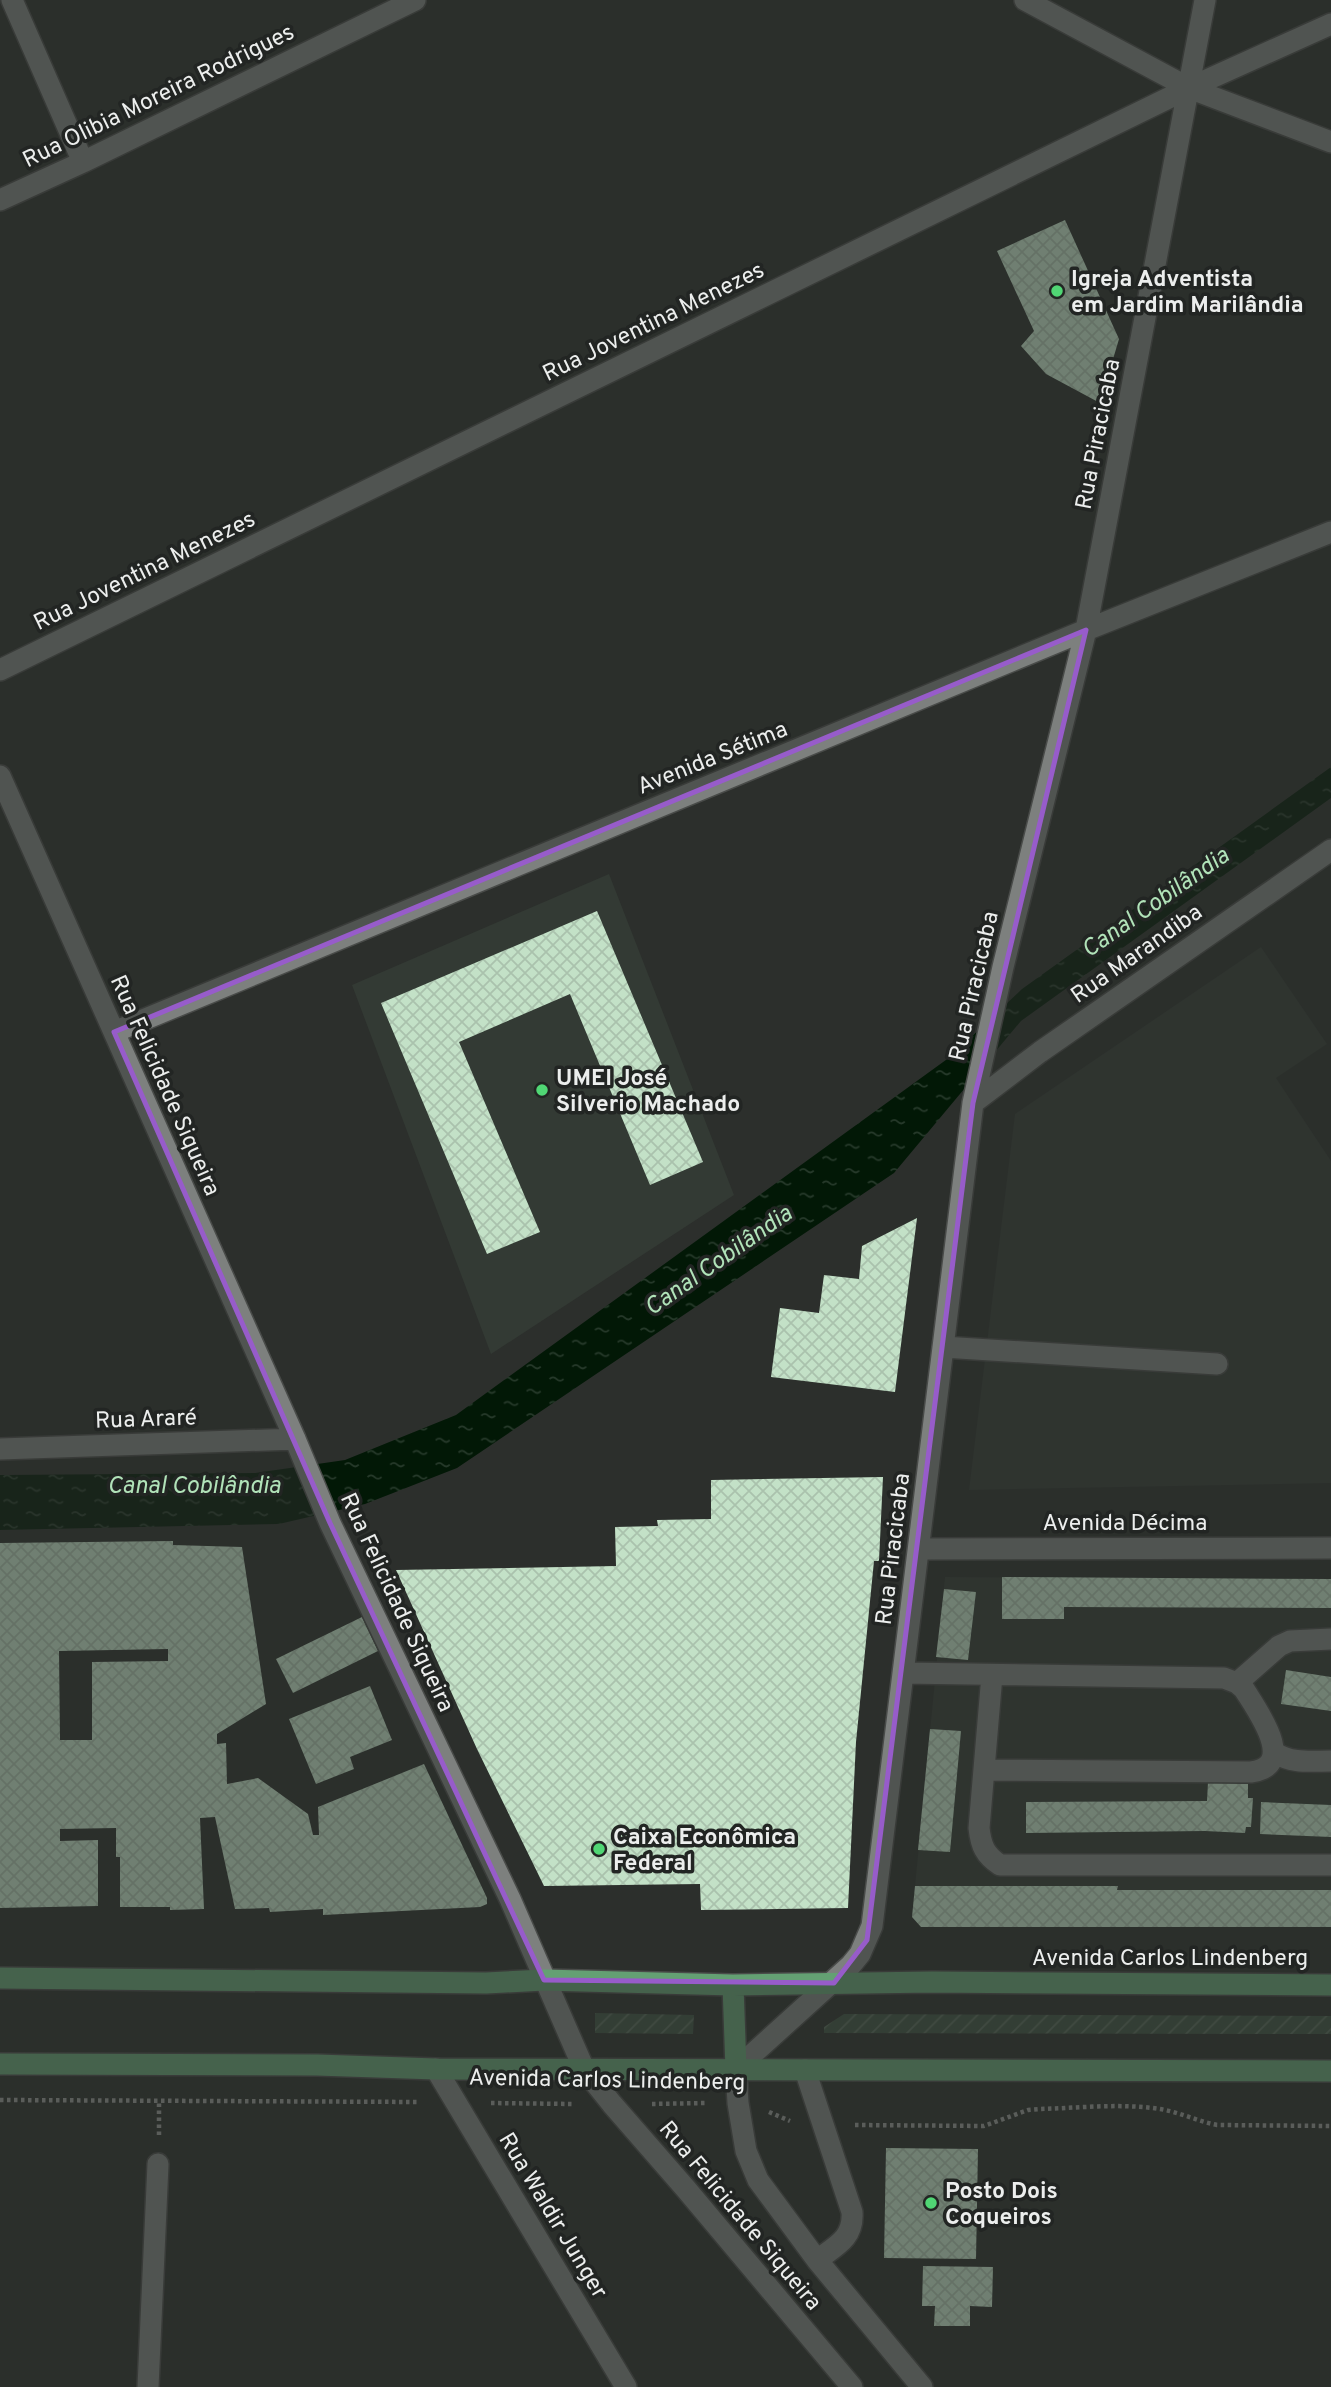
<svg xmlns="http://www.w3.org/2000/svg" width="1331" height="2387" font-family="Overpass,sans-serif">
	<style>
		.built { fill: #333a34 }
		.garden { fill: url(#garden-furrows) }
		.water { fill: url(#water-ripples) }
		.building { fill: url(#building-cross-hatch); fill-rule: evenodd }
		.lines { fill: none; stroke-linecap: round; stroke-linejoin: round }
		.minor-casing { stroke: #494b49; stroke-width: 24 }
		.major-casing { stroke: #494b49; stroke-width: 24 }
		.path { stroke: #929593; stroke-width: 4.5; stroke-dasharray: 3.5 3.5; stroke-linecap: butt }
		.minor { stroke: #7d807e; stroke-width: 21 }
		.major { stroke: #64a073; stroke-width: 21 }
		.marked { fill: none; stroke: #975cca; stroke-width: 5; stroke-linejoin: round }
		.poi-dot { fill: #50d674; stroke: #222523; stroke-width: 2.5 }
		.labels { text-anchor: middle; stroke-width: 7; stroke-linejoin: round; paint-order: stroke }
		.street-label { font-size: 23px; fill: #eceeed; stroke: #222523 }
		.poi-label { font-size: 23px; font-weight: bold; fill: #eceeed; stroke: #222523; text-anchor: start }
		.water-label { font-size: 24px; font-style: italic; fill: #b1e3b9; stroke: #222523 }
	</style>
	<defs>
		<pattern id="garden-furrows" width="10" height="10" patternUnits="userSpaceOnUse" patternTransform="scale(1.75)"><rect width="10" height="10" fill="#3d5140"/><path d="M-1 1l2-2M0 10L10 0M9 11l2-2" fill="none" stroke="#596a5c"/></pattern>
		<pattern id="water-ripples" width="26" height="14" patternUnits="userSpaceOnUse" patternTransform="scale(1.75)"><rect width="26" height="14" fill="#021806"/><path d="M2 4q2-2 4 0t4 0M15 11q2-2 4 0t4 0" fill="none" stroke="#273a2b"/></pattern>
		<pattern id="building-cross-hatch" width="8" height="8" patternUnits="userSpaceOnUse" patternTransform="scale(1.75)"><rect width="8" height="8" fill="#c3e1c7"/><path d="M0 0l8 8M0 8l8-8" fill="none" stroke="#aac2ad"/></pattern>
	</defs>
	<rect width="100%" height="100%" fill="#2c2f2c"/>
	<path class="built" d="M609,874L734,1195L491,1354L352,985Z
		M1261,947L1327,1044L1276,1078L1331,1161V1483L969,1490L1015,1114Z
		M945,1577L1331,1579V1927L912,1917Z"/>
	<path class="garden" d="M595,2013L694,2015L693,2034L595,2033Z
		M844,2014L1331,2016V2034L824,2033V2027Z"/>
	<path class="water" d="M1331,767V798L1021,1021L894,1173L457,1468L365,1504L279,1524L0,1530V1475L255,1473L345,1460L456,1415L950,1057L1022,989Z"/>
	<path class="building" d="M1065,220L1119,339L1100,403L1046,374L1021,346L1034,331L997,251Z
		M597,911L703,1162L650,1185L570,994L459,1042L540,1232L487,1254L381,1003Z
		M917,1218L895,1392L771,1377L780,1308L819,1313L824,1275L859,1279L862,1246Z
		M883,1477L879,1561H874L856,1742L848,1908L701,1910L700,1884L544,1886L477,1749L396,1570L616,1566L615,1527L658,1526L657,1520L711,1519V1480Z
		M173,1541V1545L242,1547L266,1704L217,1734V1744L226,1743L227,1784L258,1778L308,1814L313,1835H319L318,1807L424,1764L487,1898V1904L480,1907L323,1915V1909L270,1912L269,1908L235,1909L215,1817L200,1818L204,1909L170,1910V1907H120V1857H116V1828L60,1829V1841L98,1840V1906L0,1908V1543ZM168,1649V1661L92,1662V1740H60L59,1651Z
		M1002,1577L1331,1579V1608L1064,1607V1619H1002Z
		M944,1589L976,1592L968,1660L936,1657Z
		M362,1617L378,1651L293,1693L276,1659Z
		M1286,1670L1331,1677V1711L1281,1704Z
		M370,1686L392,1740L350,1757L354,1769L316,1784L289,1719Z
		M930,1729L961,1731L950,1852L918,1850Z
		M1208,1782L1248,1784V1798H1253L1251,1827H1246L1245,1833L1205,1831L1026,1833V1802L1207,1801Z
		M1261,1802L1331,1805V1837L1260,1834Z
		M915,1886H1118L1117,1890H1331V1927H921L912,1917Z
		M886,2148L978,2149L976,2259L884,2258Z
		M923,2266L993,2267L992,2307L970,2306V2326H934L935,2306H922Z"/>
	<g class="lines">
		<defs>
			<path id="minor" d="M12,0L83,162
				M1025,0L1189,88L1331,142
				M0,200L83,162L415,0
				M0,670L1189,88L1331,24
				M0,776L295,1439L330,1523L510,1899L584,2069L612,2104L686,2189L852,2387
				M114,1032L1086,630L1331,532
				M973,1103L1040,1052L1331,850
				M943,1347L1217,1364
				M0,1449L295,1439
				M919,1549L1331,1548
				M904,1673L1224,1678L1237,1683L1244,1689C1256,1709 1299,1766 1251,1772L985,1770
				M992,1675L979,1828C981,1846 985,1855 1000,1865H1331
				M1237,1683L1279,1646L1290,1641L1331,1639
				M1274,1752C1291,1764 1311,1761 1331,1761
				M436,2069L626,2387
				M805,2070L852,2212C854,2238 836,2246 817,2260
				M148,2387L158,2164
				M922,2387L817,2260L758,2180L746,2151L738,2103L736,2069L851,1965L860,1954L872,1926L973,1103L1003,967L1086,630L1205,0"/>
			<path id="major" d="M0,1978L486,1983L544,1980L733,1985L932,1982L1331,1985
				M733,1985L736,2069
				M0,2064L317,2065L436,2069L1331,2071"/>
		</defs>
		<use href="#minor" class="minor-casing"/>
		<use href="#major" class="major-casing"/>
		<path class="path" d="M0,2100L419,2102
			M491,2103L573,2104
			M652,2104L706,2103
			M769,2112L790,2121
			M855,2125L984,2126L1028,2110L1040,2109C1079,2108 1121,2103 1160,2109C1179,2112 1197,2121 1217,2125L1331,2126
			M159,2135V2102"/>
		<use href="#minor" class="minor"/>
		<use href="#major" class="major"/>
	</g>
	<path d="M0 0H1331V2387H0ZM1086,630L973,1103L867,1940L834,1983L544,1980L330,1523L114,1032Z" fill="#2c2f2c" fill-opacity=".55" fill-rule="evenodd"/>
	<path class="marked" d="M1086,630L973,1103L867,1940L834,1983L544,1980L330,1523L114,1032Z"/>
	<g class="poi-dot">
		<circle cx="1057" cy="291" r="7"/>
		<circle cx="542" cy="1090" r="7"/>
		<circle cx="599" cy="1849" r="7"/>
		<circle cx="931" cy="2203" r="7"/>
	</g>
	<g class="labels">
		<g class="street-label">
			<text transform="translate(158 95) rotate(-26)" y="8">Rua Olibia Moreira Rodrigues</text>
			<text transform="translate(653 321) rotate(-26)" y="8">Rua Joventina Menezes</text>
			<text transform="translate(1097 434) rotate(-79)" y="8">Rua Piracicaba</text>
			<text transform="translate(144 570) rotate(-26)" y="8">Rua Joventina Menezes</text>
			<text transform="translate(712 757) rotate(-22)" y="8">Avenida Sétima</text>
			<text transform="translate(1136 953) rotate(-35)" y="8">Rua Marandiba</text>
			<text transform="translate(973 986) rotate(-77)" y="8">Rua Piracicaba</text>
			<text transform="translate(166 1085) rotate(66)" y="8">Rua Felicidade Siqueira</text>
			<text transform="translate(146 1418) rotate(-2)" y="8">Rua Araré</text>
			<text x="1125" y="1530">Avenida Décima</text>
			<text transform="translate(892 1549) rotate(-83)" y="8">Rua Piracicaba</text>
			<text transform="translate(398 1602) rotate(65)" y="8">Rua Felicidade Siqueira</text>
			<text x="1170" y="1965">Avenida Carlos Lindenberg</text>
			<text transform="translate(607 2079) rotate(1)" y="8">Avenida Carlos Lindenberg</text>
			<text transform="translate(554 2215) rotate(59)" y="8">Rua Waldir Junger</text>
			<text transform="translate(741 2215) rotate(50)" y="8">Rua Felicidade Siqueira</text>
		</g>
		<g class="poi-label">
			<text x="1071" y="286">Igreja Adventista<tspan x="1071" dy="26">em Jardim Marilândia</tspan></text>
			<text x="556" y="1085">UMEI José<tspan x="556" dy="26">Silverio Machado</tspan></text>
			<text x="613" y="1844">Caixa Econômica<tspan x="613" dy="26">Federal</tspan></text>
			<text x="945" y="2198">Posto Dois<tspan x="945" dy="26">Coqueiros</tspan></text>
		</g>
		<g class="water-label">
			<text transform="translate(1155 902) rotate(-35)" y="8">Canal Cobilândia</text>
			<text transform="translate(718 1260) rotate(-35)" y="8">Canal Cobilândia</text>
			<text x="194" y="1493">Canal Cobilândia</text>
		</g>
	</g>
</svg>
